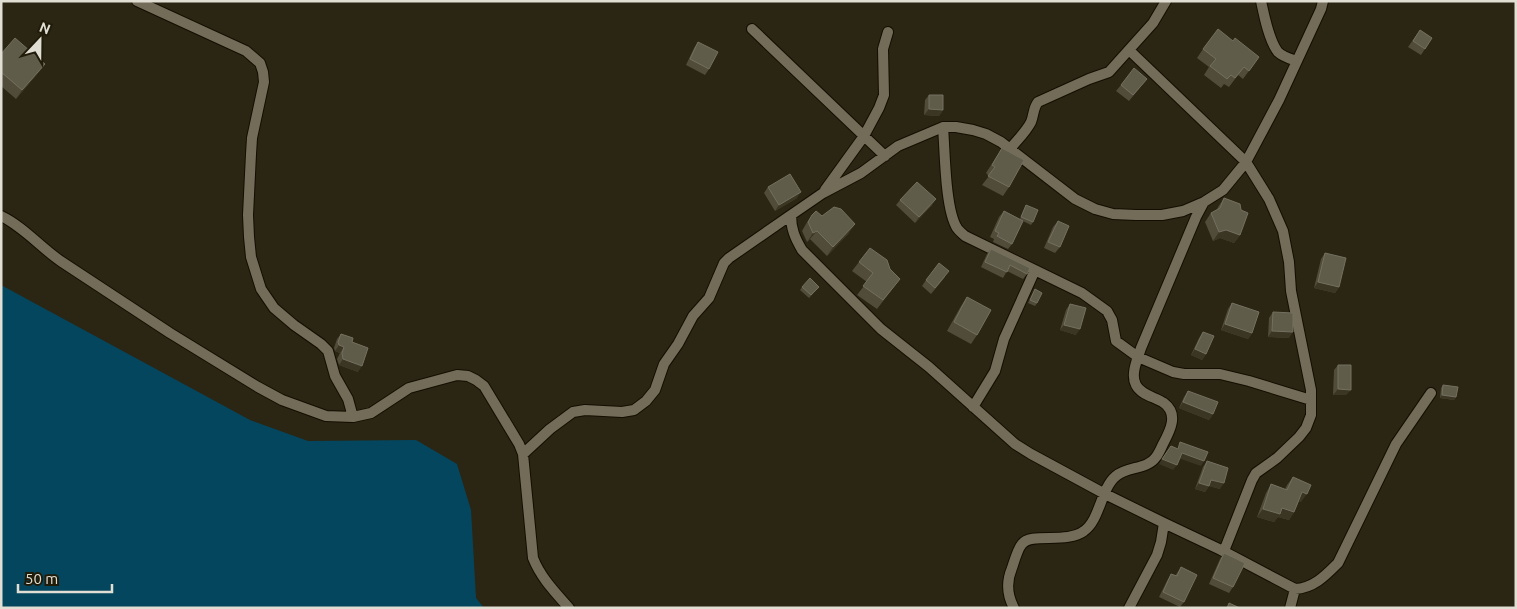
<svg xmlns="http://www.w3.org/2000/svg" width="1517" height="609" font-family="Ubuntu,sans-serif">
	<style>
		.water { fill: #05465f }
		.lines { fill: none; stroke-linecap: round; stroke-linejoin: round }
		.minor-casing { stroke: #130e01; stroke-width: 12 }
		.minor { stroke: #726c58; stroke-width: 10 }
		.wall { fill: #514c3a }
		.shaded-wall { fill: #3b3624 }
		.building { fill: #605c4a; stroke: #747060 }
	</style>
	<rect width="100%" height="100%" fill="#2b2514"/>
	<path class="water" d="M1,285L250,420L308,441L416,440L457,464L471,510L476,598L484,608H1Z"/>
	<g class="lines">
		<defs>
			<path id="minor" d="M137,1L246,51L260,63L263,72L264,82L252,138L251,154L248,215L249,237L251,257L261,289L274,308L294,325L321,344L328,351L335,376L348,399L353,417
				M1261,1C1264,15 1269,41 1278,52C1283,57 1291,59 1297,61
				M1323,1L1321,9L1279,100L1246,162L1223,190L1204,202L1183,211L1162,215H1136L1113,214L1095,209L1075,199L1001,142L986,134L973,130L956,127H943L898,146L861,173L823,193L791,215C791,229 795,238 802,250L881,329L929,367L1015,444L1031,454L1105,494L1164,523L1221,550L1295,589C1314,588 1326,575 1338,563L1396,444L1431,393
				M752,29L885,156
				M1129,50L1246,162L1269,199L1283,231L1289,262L1291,291L1311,390V415L1306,428L1299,437L1277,458L1256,473L1252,480L1224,551
				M943,127C945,151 945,209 957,228C959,231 962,233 965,236L1082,293L1107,311L1112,320L1116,341L1138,357L1173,372L1184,374H1220L1249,381L1311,400
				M1010,149C1017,140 1026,132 1031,122C1034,115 1033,108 1038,102L1089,79L1109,72L1153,23L1166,1
				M825,190L864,136L879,108L884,95L883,49L888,32
				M1,216C24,227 41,248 62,262L170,333L258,387L282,400L326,416L353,417L371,413L409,388L457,375L468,376L476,380L484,386L519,444L523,454L533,558C541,578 555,592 569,608
				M973,407L995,371L1004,339L1035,270
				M523,454L550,429L573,412L585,410L622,412L634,410L646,401L655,390L664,364L678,344L693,316L709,298L724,263L729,258L791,215
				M1014,608C1007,595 1006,582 1012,568C1014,562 1018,548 1022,544C1031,532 1067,544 1084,531C1100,520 1101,488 1116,476C1127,466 1147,470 1156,457C1159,453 1161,448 1163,444C1170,431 1179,414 1164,403C1155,397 1141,395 1136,385C1130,374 1138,358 1141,348L1196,217L1204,202
				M1129,608L1157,555L1161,542L1164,523
				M1290,608L1295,589"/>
		</defs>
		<use href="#minor" class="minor-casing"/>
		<use href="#minor" class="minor"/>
	</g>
	<path class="wall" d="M1420,30L1432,38L1421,55L1408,47Z
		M1233,41L1259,57L1243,79L1238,75L1229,87L1224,84L1221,88L1204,75L1209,67L1197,58L1203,49Z
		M698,42L709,69L705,75L686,65L694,48Z
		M1,54L45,64L39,72L16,99L1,86Z
		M1147,79L1129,101L1116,91L1121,85Z
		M929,95L943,110L939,116L924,115L925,100Z
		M1002,148L1009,187L1003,196L982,185L989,176L986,173Z
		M768,187L797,198L775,211L764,193Z
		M1224,198L1240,235L1234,243L1220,238L1213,241L1205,222L1211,213L1217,210L1218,207Z
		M900,200L932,205L915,223L896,205Z
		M1026,205L1033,222L1031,225L1023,221L1012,244L1008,249L993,242L994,239L990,237L999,217L1004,211L1020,219Z
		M812,215L822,216L849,233L827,256L810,239L807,242L802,231L806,224Z
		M1058,221L1060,247L1055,253L1044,248L1053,227Z
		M991,249L1027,274L1023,279L1007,271L1003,278L981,267L987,254Z
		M1325,253L1339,287L1335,293L1314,288L1321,259Z
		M859,262L890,269L900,279L877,309L857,295L867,282L852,271Z
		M945,277L931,294L922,286L926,280Z
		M802,287H819L809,298L800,290Z
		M1035,289L1037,303L1035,306L1028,303Z
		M967,297L977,335L971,344L947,331L961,306Z
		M1232,303L1252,333L1248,339L1221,330L1228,309Z
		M1070,304L1076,335L1060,330L1066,310Z
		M1273,312L1289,338L1268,337L1269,318Z
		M1203,332L1206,354L1202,360L1191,355L1199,338Z
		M341,334L352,342L358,372L339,365L337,359L340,353L335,351L334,348L337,339Z
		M1338,365L1346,395H1333L1334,370Z
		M1443,385L1456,397L1454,400L1440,398L1441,388Z
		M1188,391L1213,414L1209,420L1179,408L1184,397Z
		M1207,461L1220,489L1209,486L1205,492L1195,489L1203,467Z
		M1293,477L1301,502L1299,501L1294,512L1289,520L1278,517L1274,522L1257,517L1266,493L1271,484L1285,489L1287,485Z
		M1224,553L1233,587L1229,593L1209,584L1220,559Z
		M1181,567L1184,602L1180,607L1159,597L1168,579L1171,574L1175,576Z"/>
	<path class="shaded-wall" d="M45,64L39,72L16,99L22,90Z
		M929,109L943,110L939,116L924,115Z
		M801,192L797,198L775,211L779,205Z
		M936,199L932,205L915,223L919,217Z
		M855,224L849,233L827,256L833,247Z
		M1226,230L1240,235L1234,243L1220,238L1213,241L1219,232Z
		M817,231L810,239L807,242L813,233Z
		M1318,282L1339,287L1335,293L1314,288Z
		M1225,324L1252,333L1248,339L1221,330Z
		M1064,325L1080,329L1076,335L1060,330Z
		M1272,331L1293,332L1289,338L1268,337Z
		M339,345L344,347L340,353L335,351Z
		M1195,349L1206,354L1202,360L1191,355Z
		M343,359L362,366L358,372L339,365Z
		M1338,389L1351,390L1346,395H1333Z
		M1442,395L1456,397L1454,400L1440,398Z
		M1183,402L1213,414L1209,420L1179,408Z
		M1182,453L1204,461L1201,466L1178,458Z
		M1162,459L1177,465L1173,470L1159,464Z
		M1211,480L1224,483L1220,489L1209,486L1205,492L1195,489L1199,483Z
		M1302,492L1307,494L1301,502L1296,500Z
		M1282,508L1294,512L1289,520L1278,517L1274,522L1257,517L1263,509Z"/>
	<path class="building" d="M1218,29L1233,41L1235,38L1259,57L1249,71L1244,67L1235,78L1231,75L1227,79L1210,66L1216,59L1203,49Z
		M1420,30L1432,38L1425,49L1413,41Z
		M15,38L45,64L22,90L1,72V54Z
		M698,42L718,52L709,69L690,59Z
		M1134,68L1147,79L1133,95L1121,85Z
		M929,95H943V110L929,109Z
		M1002,148L1024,160L1009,187L988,176L995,167L992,165Z
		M790,174L801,192L779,205L768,187Z
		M917,182L936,199L919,217L900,200Z
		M1224,198L1240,204L1241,210L1248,213L1240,235L1226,230L1219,232L1211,213L1220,208Z
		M1026,205L1038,210L1033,222L1021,217Z
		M834,207L841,209L855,224L833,247L817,231L813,233L808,222L812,215L816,211L822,216Z
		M1004,211L1023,221L1012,244L997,236L999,233L995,231Z
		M1058,221L1069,226L1060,247L1048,242Z
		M870,248L887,260L890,269L900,279L883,300L863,286L873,273L859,262Z
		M991,249L1030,268L1027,274L1010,265L1007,272L985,262Z
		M1325,253L1346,258L1339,287L1318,282Z
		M939,263L949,271L935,288L926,280Z
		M810,278L819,287L811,295L802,287Z
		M1035,289L1042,293L1037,303L1030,300Z
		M967,297L991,310L977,335L954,322Z
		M1232,303L1259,312L1252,333L1225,324Z
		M1070,304L1086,308L1080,329L1064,325Z
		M1273,312L1293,313V332L1272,331Z
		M1203,332L1214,336L1206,354L1195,349Z
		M341,334L353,338L352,342L368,348L362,366L343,359L342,353L344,347L339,345L338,342Z
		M1338,365H1351V390L1338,389Z
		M1443,385L1458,387L1456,397L1442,395Z
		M1188,391L1218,402L1213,414L1183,402Z
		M1180,442L1208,452L1204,461L1182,453L1177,465L1162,459L1171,446L1178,449Z
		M1207,461L1228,468L1224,483L1211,480L1209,486L1199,483Z
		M1293,477L1311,485L1307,494L1302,492L1294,512L1282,508L1280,514L1263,509L1271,484L1287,490Z
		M1224,553L1245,563L1233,587L1213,578Z
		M1181,567L1197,575L1184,602L1163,592L1171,574L1177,576Z
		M1229,603L1240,608H1227Z"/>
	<rect width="1517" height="609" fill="none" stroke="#e1ded3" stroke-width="5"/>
	<g transform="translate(40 40) rotate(22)" stroke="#211c0a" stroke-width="4" paint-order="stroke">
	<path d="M0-4L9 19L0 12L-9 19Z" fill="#e1ded3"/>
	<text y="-8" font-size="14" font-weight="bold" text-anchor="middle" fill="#e1ded3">N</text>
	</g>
	<path d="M18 584v8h94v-8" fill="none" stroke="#e1ded3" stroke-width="2.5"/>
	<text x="25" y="584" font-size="15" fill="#e1ded3" stroke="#211c0a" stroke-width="4" paint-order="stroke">50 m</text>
</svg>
